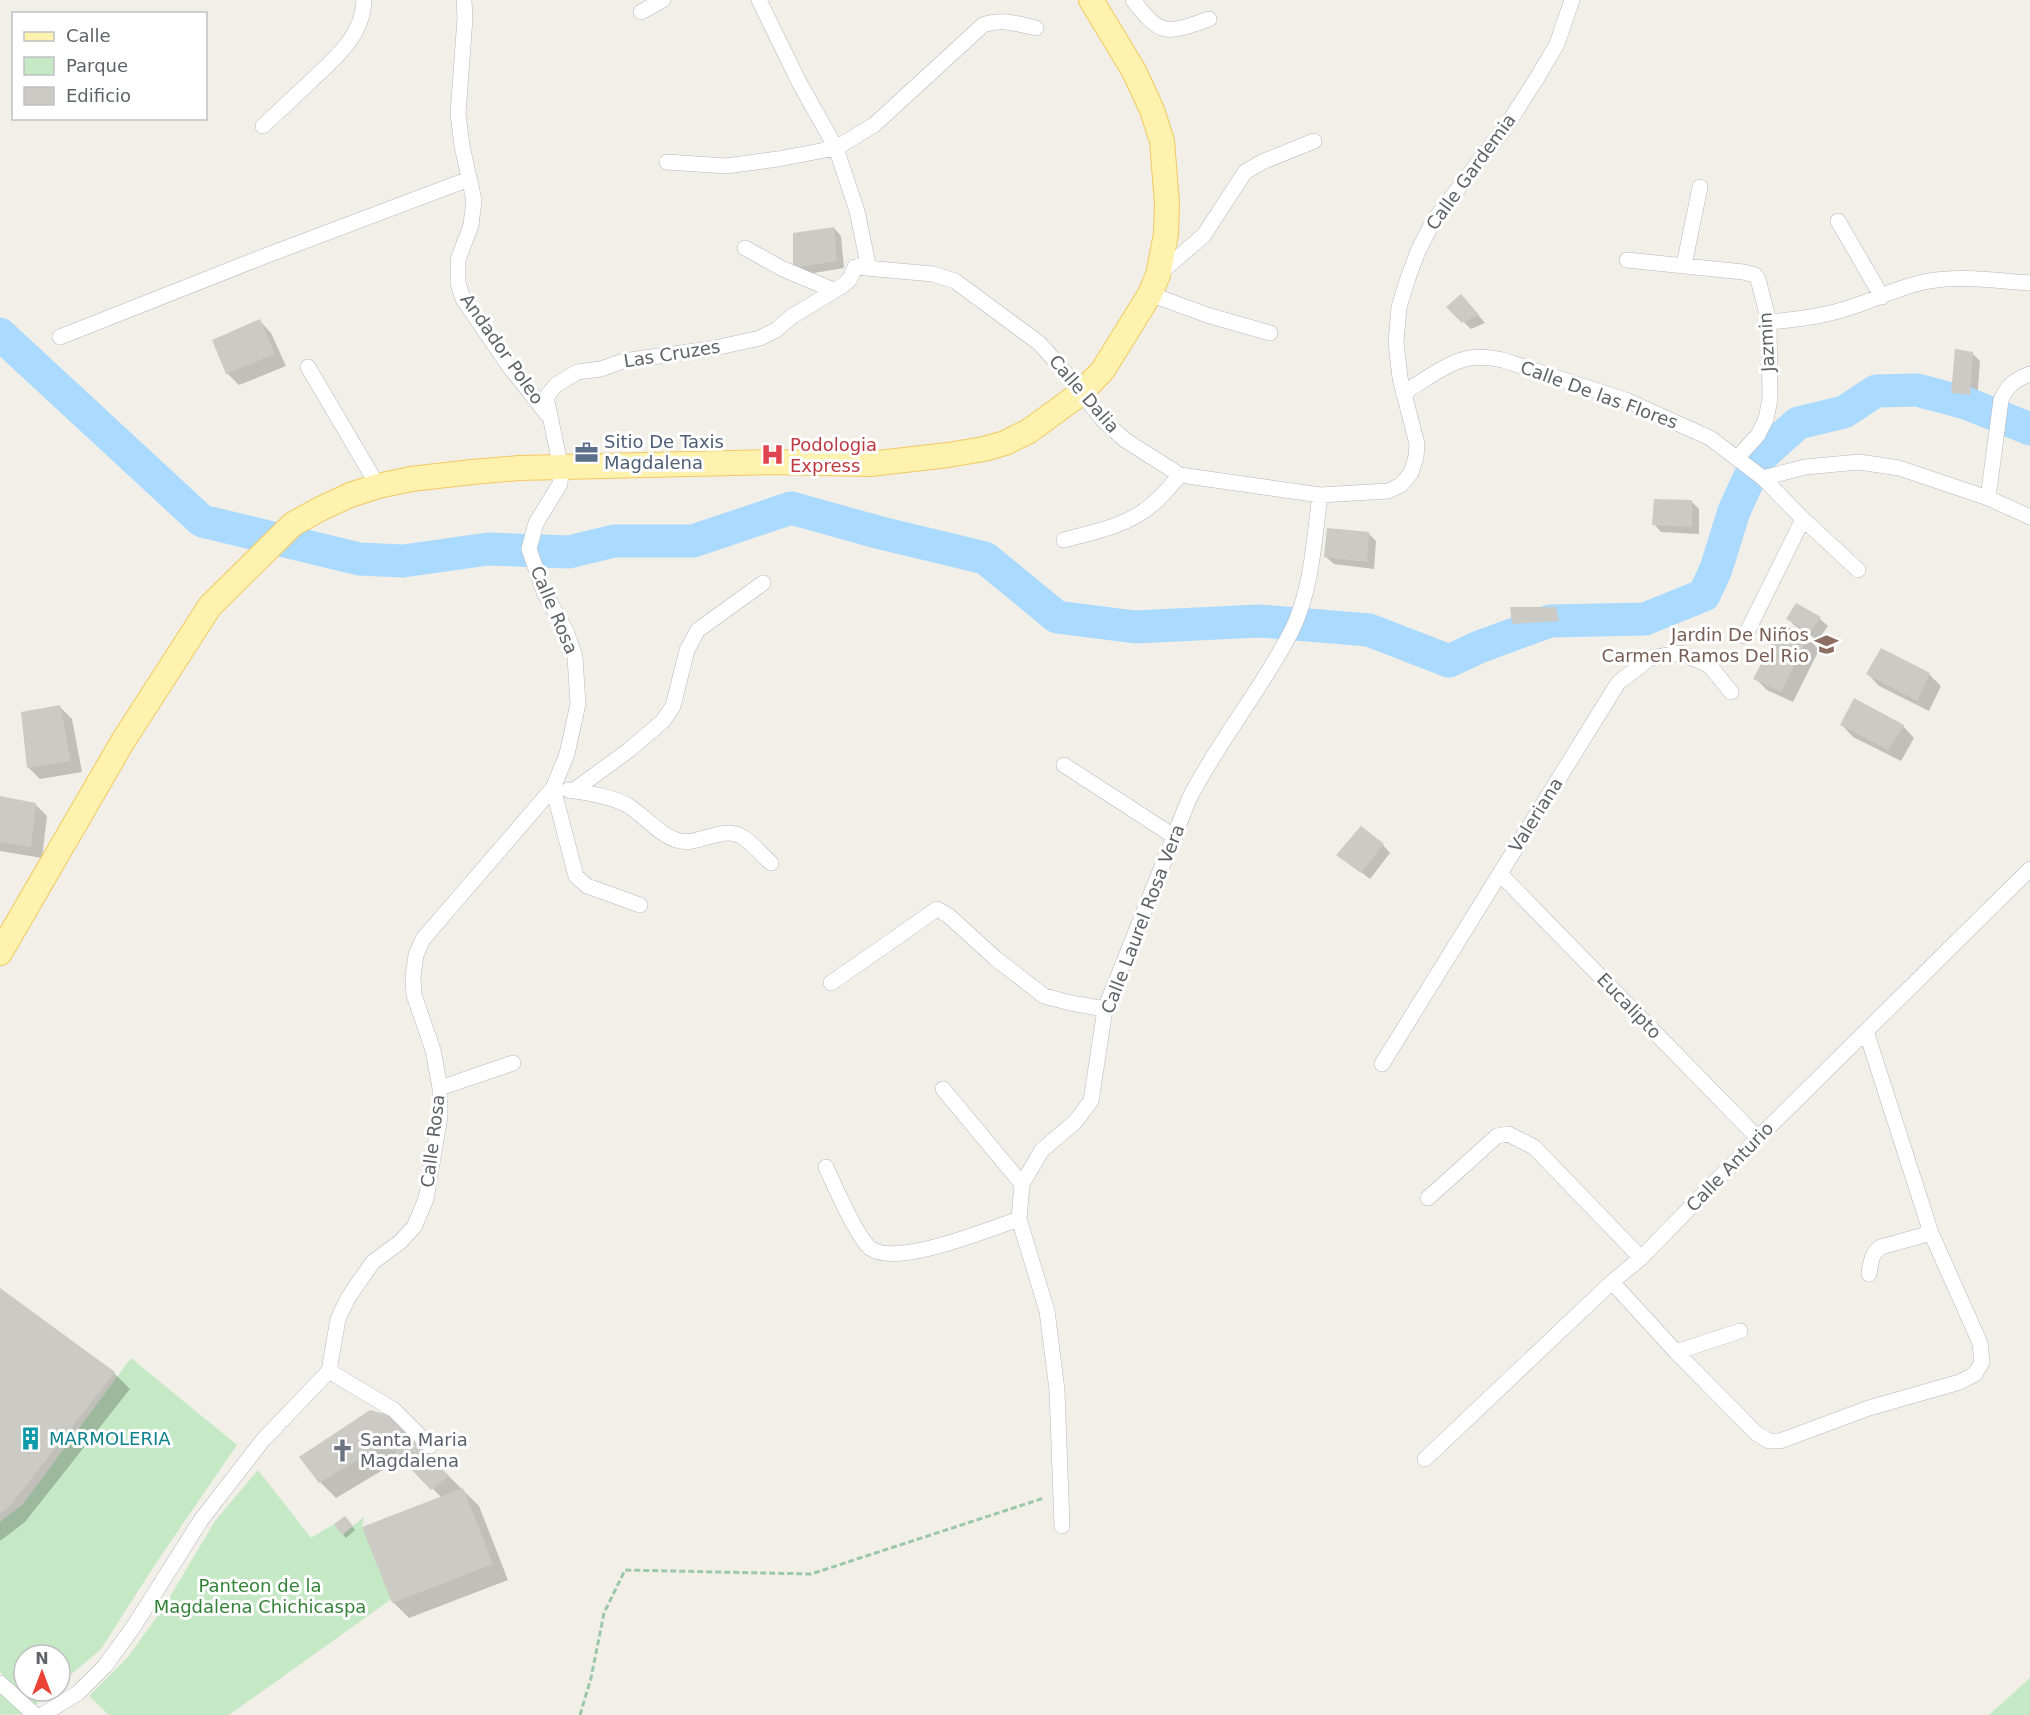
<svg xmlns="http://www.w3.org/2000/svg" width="2030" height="1715" font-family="'DejaVu Sans',sans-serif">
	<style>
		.green { fill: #c5e8c5 }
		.shadow { fill: #0003 }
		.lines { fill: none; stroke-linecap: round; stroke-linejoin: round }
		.river { stroke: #aadaff; stroke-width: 33 }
		.building { fill: #cccac5 }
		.minor-casing { stroke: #b5b8bc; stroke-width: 16 }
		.primary-casing { stroke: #f2c960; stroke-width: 26 }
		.path { stroke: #9cc7a9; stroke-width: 3; stroke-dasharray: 6 3; stroke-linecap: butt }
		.minor { stroke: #fff; stroke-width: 15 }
		.primary { stroke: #fff2af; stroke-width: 24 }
		.labels { text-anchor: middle; stroke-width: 6; stroke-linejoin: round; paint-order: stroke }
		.street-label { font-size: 18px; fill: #5f6368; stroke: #fff }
		.service-label { font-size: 18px; fill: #4e5e75; stroke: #fff; text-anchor: start }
		.health-label { font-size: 18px; fill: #be3a42; stroke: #fff; text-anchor: start }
		.education-label { font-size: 18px; fill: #785e54; stroke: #fff; text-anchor: end }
		.culture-label { font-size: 18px; fill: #0d838f; stroke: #fff; text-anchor: start }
		.worship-label { font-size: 18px; fill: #5b616d; stroke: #fff; text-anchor: start }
		.park-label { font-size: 18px; fill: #348238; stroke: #fff }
	</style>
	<rect width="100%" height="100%" fill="#f1efe8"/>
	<path class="green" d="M131,1358L237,1445L158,1560L101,1649L60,1684V1655H24V1691H51L35,1705L0,1672V1522L23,1504Z
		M258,1470L311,1538L334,1524L342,1535L364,1517L362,1527L400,1593L229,1715H109L89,1696L127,1658L162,1610L215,1521Z
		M2030,1678V1715H1989Z
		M0,1693L24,1714L0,1715Z"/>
	<path class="shadow" d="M834,228L841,236L844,268L802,275L795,267Z
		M1468,303L1485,323L1471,329L1448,307Z
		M260,321L271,333L286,366L239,385L227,373Z
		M1973,354L1980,361L1977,401L1960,400L1952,392Z
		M1691,501L1699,509V534L1661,532L1654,524Z
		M1368,533L1376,541L1374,569L1334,564L1326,557Z
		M1796,605L1820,619L1828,626L1818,640L1795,626L1788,618Z
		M1555,608L1563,616L1565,628L1521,631L1513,623Z
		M1783,626L1808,638L1819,650L1793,702L1767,690L1755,678Z
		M1868,674H1929L1941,686L1929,711L1879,686Z
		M60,707L72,719L82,772L40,779L28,767Z
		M1842,725L1903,726L1914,738L1901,761L1853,737Z
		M0,797L35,804L47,816L42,858L0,851Z
		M1383,845L1390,853L1370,879L1339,855Z
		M0,1290L114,1373L130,1389L25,1522L0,1541Z
		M388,1416L479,1506L508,1580L409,1618L393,1602L442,1498L403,1458L336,1498L320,1482Z
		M348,1521L355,1530L346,1538L336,1525Z"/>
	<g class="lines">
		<path class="river" d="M0,334L202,521L359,559L403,561L488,549L569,552L614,541H693L791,508L881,533L985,558L1057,617L1135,627L1259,621L1369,630L1449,661L1479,647L1550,621L1645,619L1704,595L1716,569L1734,511L1758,459L1798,423L1844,412L1876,391L1917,390L1966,403L2030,429"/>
	</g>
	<path class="building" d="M834,227L837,261L793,268V233Z
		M1461,294L1479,315L1462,323L1446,307Z
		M260,319L275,354L226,374L212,340Z
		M1955,349L1973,352L1970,395L1951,393Z
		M1654,499L1692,500V527L1652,525Z
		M1327,528L1369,532L1367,562L1324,557Z
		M1796,603L1821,617L1810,633L1786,619Z
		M1510,607H1556L1559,621L1512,624Z
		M1782,624L1808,637L1781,692L1753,679Z
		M1881,648L1930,673L1917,701L1866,674Z
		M1854,698L1904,725L1888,750L1840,725Z
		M60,705L71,761L27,768L21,712Z
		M0,796L36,803L31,847L0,842Z
		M1361,826L1384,844L1361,873L1336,855Z
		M0,1288L115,1372L9,1507L0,1514Z
		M370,1410L389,1415L449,1476L431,1490L386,1443L319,1483L299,1457Z
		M463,1488L493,1564L392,1603L362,1527Z
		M345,1516L353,1526L342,1535L334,1524Z"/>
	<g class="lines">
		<defs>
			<path id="minor" d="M464,0L465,18L458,114L462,146L474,200L471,225L458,260V283L463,299L509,366L547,414
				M759,0L800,84L836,148L857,211L868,264L855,267
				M1133,0C1161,37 1167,34 1209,19
				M641,12L663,0
				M263,126C279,111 295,96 311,81C335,58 363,36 364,0
				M667,162L726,166L778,159L836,148L874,125L983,25C1001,18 1018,24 1036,28
				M1838,221L1882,297
				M745,248L783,269L833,290
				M1627,260L1743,272L1755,275L1758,279L1769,322L1770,399L1766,419L1758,435L1738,457
				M1684,265L1700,187
				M855,267L933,274L955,281L1039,343L1059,365L1103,420L1125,440L1180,475L1320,495L1388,491L1401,485L1411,473L1416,457L1417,444L1400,378L1396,343L1399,307L1408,278L1418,251L1434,220L1507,125L1537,78L1557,44L1572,0
				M1158,275L1204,235L1245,172L1262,162L1314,141
				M1150,294L1207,315L1270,333
				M1769,322C1793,320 1819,317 1842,310C1871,302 1899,286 1929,281C1961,275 1997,281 2030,283
				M60,337L265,256L469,179
				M308,367L378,486
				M1403,393C1422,382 1449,361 1470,358C1482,356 1492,358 1503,360L1628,401L1710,438L1763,478L1803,519L1858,570
				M1763,478L1805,467L1859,462L1899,468L1988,498L2030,517
				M1988,498L2001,400C2008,385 2014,380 2030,374
				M1064,540C1089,533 1117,528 1139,514C1155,505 1168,489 1180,475
				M1745,636L1803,519
				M1064,765L1175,837
				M553,788L576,876L587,886L640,905
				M568,790C586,793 611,796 627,805C644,815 657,833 676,840C698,848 722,823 744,838C753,844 762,855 771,863
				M573,791L629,750L663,721L673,706L687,650L698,630L763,583
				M1500,874L1758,1138
				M831,983L937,909L949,916L995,958L1044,996L1071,1003L1105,1009
				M1382,1064L1618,683L1650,658L1681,653L1710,666L1731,692
				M440,1088L513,1063
				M943,1089L1022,1184
				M826,1167C834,1185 857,1237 870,1248C895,1268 989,1229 1019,1219
				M1428,1198L1497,1136L1508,1134L1534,1147L1641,1258
				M1869,1274C1871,1263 1871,1253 1881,1247L1931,1233
				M1612,1282L1676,1352L1756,1433L1769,1441H1780L1869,1408L1960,1382L1975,1374L1982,1362L1980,1343L1931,1233L1866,1031
				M1676,1352L1740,1331
				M329,1371L394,1410L430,1446
				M1425,1459L1612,1282L1641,1258L1758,1138L2030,869
				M1062,1526L1057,1390L1047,1311L1019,1219L1022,1184L1042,1150L1075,1122L1091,1101L1105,1009L1189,799C1219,740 1262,689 1292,630C1312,589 1314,540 1320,495
				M0,1683L35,1715
				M42,1715L78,1693L105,1666L134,1626L201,1520L263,1440L329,1371L338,1319L348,1298L361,1279L373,1262L400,1242L414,1227L426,1199L440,1116V1088L433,1050L414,995L413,977L416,955L423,939L553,788L567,754L578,704L575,657L566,631L544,592L529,549L536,523L560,484L561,468L546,397L556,385L577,372L601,369L623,361L710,349L760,338L776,330L791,317L842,286L850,279L855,267"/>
			<path id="primary" d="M0,953L123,741L210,606L293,524L320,509L350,495L378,486L411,479L472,472L519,468L770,462L870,464L948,455L984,449L1005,443L1029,431L1081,393L1103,370L1150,294L1158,275L1166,234L1167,204L1162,141L1152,110L1134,71L1091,0"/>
		</defs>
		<use href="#minor" class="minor-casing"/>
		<use href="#primary" class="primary-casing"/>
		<path class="path" d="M580,1715L591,1678L604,1613L625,1570L811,1574L1044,1498"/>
		<use href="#minor" class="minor"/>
		<use href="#primary" class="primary"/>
	</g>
	<defs>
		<symbol id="office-bare" viewBox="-9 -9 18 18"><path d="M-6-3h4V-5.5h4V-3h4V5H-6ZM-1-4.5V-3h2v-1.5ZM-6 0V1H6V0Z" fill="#5c6f8a" stroke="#fff" stroke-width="2.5" paint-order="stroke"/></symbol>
		<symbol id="hospital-bare" viewBox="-9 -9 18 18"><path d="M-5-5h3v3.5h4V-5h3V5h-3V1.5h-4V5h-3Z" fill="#e0444e" stroke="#fff" stroke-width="2.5" paint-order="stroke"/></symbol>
		<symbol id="school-bare" viewBox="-9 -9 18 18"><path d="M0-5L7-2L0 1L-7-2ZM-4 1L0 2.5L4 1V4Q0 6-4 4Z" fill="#8d6e63" stroke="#fff" stroke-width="2.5" paint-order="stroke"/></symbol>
		<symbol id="building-bare" viewBox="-9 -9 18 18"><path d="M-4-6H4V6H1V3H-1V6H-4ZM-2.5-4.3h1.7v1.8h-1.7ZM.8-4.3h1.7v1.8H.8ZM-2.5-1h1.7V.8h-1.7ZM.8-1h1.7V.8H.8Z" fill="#0f9aa8" stroke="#fff" stroke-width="2.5" paint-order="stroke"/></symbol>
		<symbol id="church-bare" viewBox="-9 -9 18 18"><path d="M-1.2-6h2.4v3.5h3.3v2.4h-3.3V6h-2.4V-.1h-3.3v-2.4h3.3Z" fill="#6b7280" stroke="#fff" stroke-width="2.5" paint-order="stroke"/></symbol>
	</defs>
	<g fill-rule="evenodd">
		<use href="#office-bare" x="570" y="436" width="33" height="33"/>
		<use href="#hospital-bare" x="756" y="438" width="33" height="33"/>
		<use href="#school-bare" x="1810" y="628" width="33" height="33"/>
		<use href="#building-bare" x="14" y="1422" width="33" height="33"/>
		<use href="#church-bare" x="326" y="1434" width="33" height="33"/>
	</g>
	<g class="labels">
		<g class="street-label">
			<text transform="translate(1471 172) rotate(-54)" y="6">Calle Gardemia</text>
			<text transform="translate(1767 342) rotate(-93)" y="6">Jazmin</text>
			<text transform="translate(502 349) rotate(55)" y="6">Andador Poleo</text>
			<text transform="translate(672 354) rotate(-9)" y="6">Las Cruzes</text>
			<text transform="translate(1084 394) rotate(49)" y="6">Calle Dalia</text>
			<text transform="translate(1599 395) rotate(20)" y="6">Calle De las Flores</text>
			<text transform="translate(554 610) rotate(67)" y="6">Calle Rosa</text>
			<text transform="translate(1536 815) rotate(-58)" y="6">Valeriana</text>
			<text transform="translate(1143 919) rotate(-69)" y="6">Calle Laurel Rosa Vera</text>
			<text transform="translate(1629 1006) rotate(46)" y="6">Eucalipto</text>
			<text transform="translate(433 1141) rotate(-83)" y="6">Calle Rosa</text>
			<text transform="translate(1730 1167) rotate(-46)" y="6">Calle Anturio</text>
		</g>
		<g class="service-label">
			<text x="604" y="448">Sitio De Taxis<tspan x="604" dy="21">Magdalena</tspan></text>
		</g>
		<g class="health-label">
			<text x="790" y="451">Podologia<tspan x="790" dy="21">Express</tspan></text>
		</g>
		<g class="education-label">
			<text x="1809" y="641">Jardin De Niños<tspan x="1809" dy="21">Carmen Ramos Del Rio</tspan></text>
		</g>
		<g class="culture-label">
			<text x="49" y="1445">MARMOLERIA</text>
		</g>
		<g class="worship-label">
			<text x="360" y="1446">Santa Maria<tspan x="360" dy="21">Magdalena</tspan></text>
		</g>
		<g class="park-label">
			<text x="260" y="1592">Panteon de la<tspan x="260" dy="21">Magdalena Chichicaspa</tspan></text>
		</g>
	</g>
	<rect x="12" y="12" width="195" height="108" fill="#ffffff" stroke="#bfc1c3" stroke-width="1.5"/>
	<rect x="24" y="32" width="30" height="9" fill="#fff2af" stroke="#bfc1c3" stroke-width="1.5"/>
	<text x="66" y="42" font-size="18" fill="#5f6368">Calle</text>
	<rect x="24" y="57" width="30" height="18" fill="#c5e8c5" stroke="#bfc1c3" stroke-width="1.5"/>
	<text x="66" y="72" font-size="18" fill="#5f6368">Parque</text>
	<rect x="24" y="87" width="30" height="18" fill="#cccac5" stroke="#bfc1c3" stroke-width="1.5"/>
	<text x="66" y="102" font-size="18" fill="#5f6368">Edificio</text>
	<g transform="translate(42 1673)"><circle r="28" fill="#ffffff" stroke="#bfc1c3" stroke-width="1.5"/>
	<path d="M0-4.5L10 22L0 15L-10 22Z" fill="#ea4335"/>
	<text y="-9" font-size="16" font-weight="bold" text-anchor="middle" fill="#5f6368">N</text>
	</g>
</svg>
